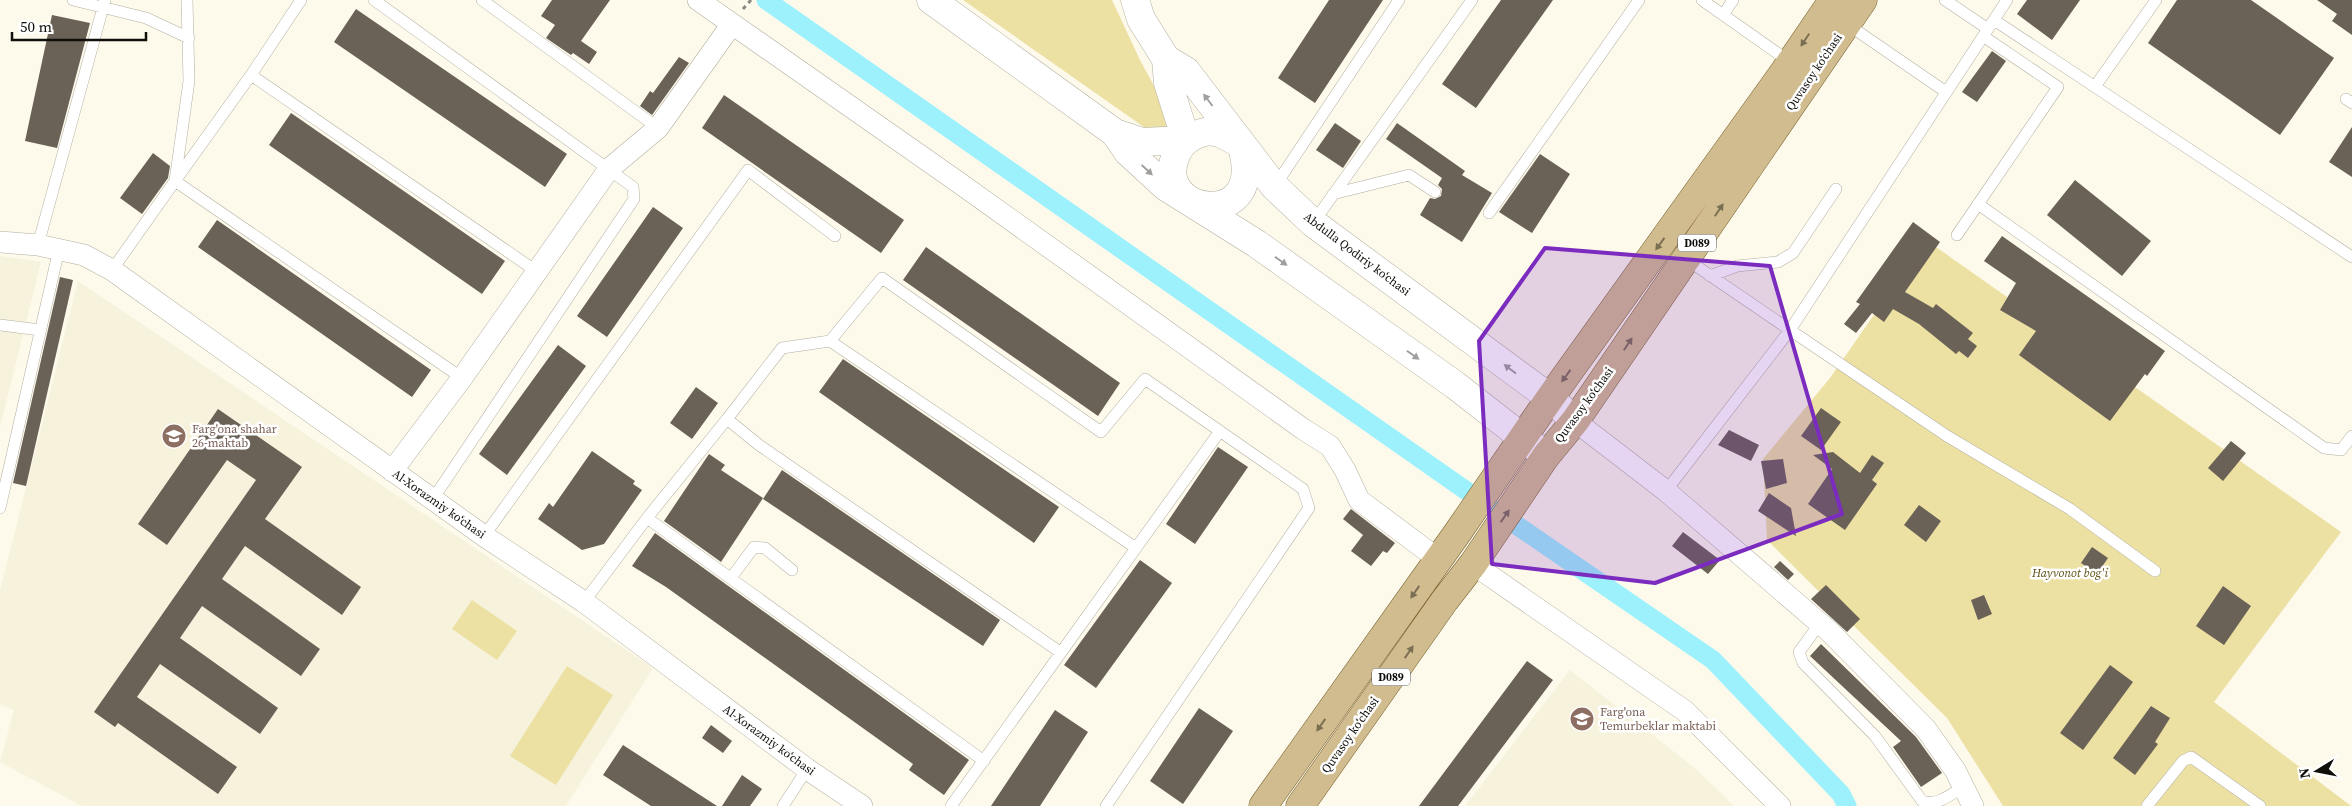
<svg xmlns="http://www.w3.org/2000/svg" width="2352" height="806" font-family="'Source Serif 4',serif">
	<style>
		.built { fill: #f6f2dc }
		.green { fill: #ece0a3 }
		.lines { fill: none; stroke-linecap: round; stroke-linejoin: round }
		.canal { stroke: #9cf1fd; stroke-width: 19 }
		.building { fill: #6a6157 }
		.lane-casing { stroke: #b2afa1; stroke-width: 12 }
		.street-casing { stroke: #b2afa1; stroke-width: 22 }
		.secondary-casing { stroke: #b2afa1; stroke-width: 29 }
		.primary-casing { stroke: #796330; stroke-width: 29 }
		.path { stroke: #8b897f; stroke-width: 3; stroke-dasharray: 4 4; stroke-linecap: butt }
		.lane { stroke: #fff; stroke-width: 11 }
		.street { stroke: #fff; stroke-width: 21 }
		.secondary { stroke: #fff; stroke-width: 28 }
		.primary { stroke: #d1bc8f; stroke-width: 28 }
		.oneway { fill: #7a6e53 }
		.oneway2 { fill: #9f9f9d }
		.marked { fill: #7b2cbf; fill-opacity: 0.2; stroke: #7b2cbf; stroke-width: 4; stroke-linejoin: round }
		.labels { text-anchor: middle; stroke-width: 5; stroke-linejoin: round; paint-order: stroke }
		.shield { fill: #fff; stroke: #585754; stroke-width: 1 }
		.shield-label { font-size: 11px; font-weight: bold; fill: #100f0a }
		.street-label { font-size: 12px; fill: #100f0a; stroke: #fff }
		.education-label { font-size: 12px; fill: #785e54; stroke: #fff; text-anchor: start }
		.park-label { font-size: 12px; font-style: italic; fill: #5d5213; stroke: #fff }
	</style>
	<rect width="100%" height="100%" fill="#fdfaec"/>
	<path class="built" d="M0,256L41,262L0,427Z
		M78,281L653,668L566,806H82L0,762L14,710L0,704V591Z
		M1570,670L1696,769L1734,806H1465Z"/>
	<path class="green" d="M963,0H1112L1139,58L1169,114L1168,131L1151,132Z
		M1926,240L2341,532L2214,702L2351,806H2003L1947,718L1767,540L1763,459L1830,378Z
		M472,600L517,631L497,660L452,629Z
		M567,666L613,695L556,785L510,756Z"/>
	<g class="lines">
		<path class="canal" d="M766,0L1458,485L1713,660L1841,794L1847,806"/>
	</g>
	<path class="building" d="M552,0H610L581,41L597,52L589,64L573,53L571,55L546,38L555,25L541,16Z
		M1329,0H1383L1315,103L1278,78Z
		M1501,0H1553L1476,108L1442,84Z
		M2027,0H2080L2052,40L2017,14Z
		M2177,0H2251L2334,58L2280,135L2148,43Z
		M2317,0H2352V35L2332,21L2337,14Z
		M356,9L567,154L545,187L334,42Z
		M52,15L90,23L57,148L25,141Z
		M1992,51L2006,61L1977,102L1962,92Z
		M679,57L689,63L652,115L640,106L650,91L653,93Z
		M724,95L904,220L881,253L702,128Z
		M291,113L505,261L482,294L269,145Z
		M1335,123L1361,141L1343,168L1316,150Z
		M1397,123L1465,171L1462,175L1492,193L1462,242L1420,215L1430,198L1435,199L1441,196L1442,189L1438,185L1442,178L1386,139Z
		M2352,127V177L2329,162Z
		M153,153L170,166L168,178L142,214L120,198Z
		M1540,154L1570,174L1532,233L1499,212Z
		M2075,180L2151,241L2122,276L2047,215Z
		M653,207L683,228L607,337L577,316Z
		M217,220L431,370L412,397L198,247Z
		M1913,222L1940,242L1905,292L1933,308L1936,304L1973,333L1968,339L1977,346L1968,358L1959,351L1956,354L1919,324L1893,309L1884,322L1872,313L1856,333L1844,324L1860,304L1856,302Z
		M2002,236L2165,351L2147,376L2145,374L2110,421L2019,355L2036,331L2000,310L2016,283L1984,261Z
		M926,247L1120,383L1098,416L903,280Z
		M60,277L73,280L26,486L13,483Z
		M558,345L586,366L507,475L479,454Z
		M843,359L1059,507L1034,543L819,392Z
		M696,387L718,403L692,439L670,423Z
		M1821,408L1841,422L1821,450L1801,436Z
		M218,409L302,467L265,519L361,587L342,615L245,546L222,579L320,649L301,676L202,606L180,638L278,708L260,734L160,664L137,697L237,767L218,794L118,723L115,727L94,712L256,480L227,460L167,545L138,524Z
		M1729,430L1759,445L1751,461L1718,445Z
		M2231,441L2246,453L2223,481L2208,468Z
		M1218,447L1248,467L1195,544L1166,524Z
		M592,451L635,481L633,484L642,490L604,544L582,550L538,519L549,503L553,507Z
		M1833,452L1860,473L1872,455L1884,463L1872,480L1877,484L1845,530L1808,504L1832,469L1813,455Z
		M709,454L725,465L721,470L763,498L721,562L664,521Z
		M1783,459L1787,483L1766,489L1761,461Z
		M782,470L1000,620L983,646L763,499Z
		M1769,493L1791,508L1796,536L1758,511Z
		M1919,505L1941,521L1926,542L1904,525Z
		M1351,509L1395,543L1387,553L1383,551L1371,566L1351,551L1363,535L1343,519Z
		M1683,532L1720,560L1708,574L1672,546Z
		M655,533L969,760L944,795L909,770L913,764L666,587L632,566Z
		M2092,547L2108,558L2097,574L2081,563Z
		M1140,560L1172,583L1096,688L1064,665Z
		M1780,561L1794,574L1788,580L1774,567Z
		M1826,585L1860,619L1847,632L1811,599Z
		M2223,586L2251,606L2224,645L2196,626Z
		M1984,595L1992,614L1978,620L1971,600Z
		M1821,644L1916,737L1942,773L1921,787L1893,747L1901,741L1810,656Z
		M1527,661L1553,680L1458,806H1419Z
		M2110,665L2133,682L2083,750L2060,733Z
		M2151,706L2170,718L2155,742L2158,744L2135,775L2113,758Z
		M1199,708L1233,731L1183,804L1150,781Z
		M1055,710L1088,732L1040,806H991Z
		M711,725L732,741L723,753L702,738Z
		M623,745L717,806H651L603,775Z
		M742,775L762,789L750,806H722Z"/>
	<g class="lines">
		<defs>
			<path id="lane" d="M73,0L146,18L189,38
				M374,0L633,187L634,199L433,499
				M482,0L658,128
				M1702,0L1790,62
				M1945,0L1988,29
				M1723,15L1733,0
				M1994,20L2352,257
				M1847,24L1946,92
				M251,75L301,0
				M2096,85L2156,0
				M2346,99L2352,103
				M1275,186L1399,0
				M1333,194L1409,175L1435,192
				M1978,204L2324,448L2341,450L2352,436
				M1489,213L1639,0
				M1313,223L1472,0
				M1957,235L2058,87L1983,36
				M38,245L105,0
				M1686,259L1790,330L2007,0
				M112,270L175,181L189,81L187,0
				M1710,276L1737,266L1778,262L1793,253L1836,189
				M0,325L40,330
				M830,341L782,348L727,419L759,445L1060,652
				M462,378L175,181L251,75L536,271
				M727,419L647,518L984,761
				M1666,491L1790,330L1947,436L2070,509L2155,571
				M0,508L59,249
				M484,536L748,170L835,236
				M731,578L754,547L765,548L792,570
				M584,602L647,518
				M1820,623L1799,652L1803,663L1875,736L1922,801C1938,806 1950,795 1963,787
				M783,806L807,769
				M951,806L1136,548
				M1106,806L1309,508L1303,489L1145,379L1101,432L882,278L830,341L1136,548L1220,431
				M2147,806L2183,761L2191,757L2260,806"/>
			<path id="street" d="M698,0L958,182L1303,429L1330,446L1345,470L1359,500L1438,559
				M0,242L38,245L84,255L112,270L484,536L584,602L807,769L862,806
				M1575,421L1666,491L1831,633L1926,729L1955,770L1973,806
				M392,471L462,378L609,169L658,128L732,24
				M1473,564L1685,711L1780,806"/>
			<path id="secondary" d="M931,0L1115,133L1142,142L1186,140L1168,83L1166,59
				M1135,0L1141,19L1166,59L1186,71L1274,186L1313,223L1550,398L1575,421
				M1209,131L1220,133L1241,144C1270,234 1150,215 1176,155C1182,140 1194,134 1209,131Z
				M1115,133L1128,152L1166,187L1257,244L1455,385L1546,456"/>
			<path id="primary" d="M1263,806L1458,532L1550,398L1784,72L1833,0
				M1300,806L1445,600L1473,564L1546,456L1575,421L1863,0"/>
		</defs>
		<use href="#lane" class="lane-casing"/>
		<use href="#street" class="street-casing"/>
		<use href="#secondary" class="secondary-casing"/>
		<use href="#primary" class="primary-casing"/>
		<path class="path" d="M743,9L751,0"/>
		<use href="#lane" class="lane"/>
		<use href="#street" class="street"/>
		<use href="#secondary" class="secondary"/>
		<use href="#primary" class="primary"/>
	</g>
	<defs><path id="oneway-solid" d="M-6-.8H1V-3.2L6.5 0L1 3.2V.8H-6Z" transform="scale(1.25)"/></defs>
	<g class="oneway">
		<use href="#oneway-solid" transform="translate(1805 40) rotate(124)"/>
		<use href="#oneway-solid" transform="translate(1719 210) rotate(-56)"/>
		<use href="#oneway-solid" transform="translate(1660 244) rotate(126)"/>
		<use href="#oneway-solid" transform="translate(1628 344) rotate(-56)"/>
		<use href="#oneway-solid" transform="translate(1566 376) rotate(126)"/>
		<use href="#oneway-solid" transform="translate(1505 516) rotate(-55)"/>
		<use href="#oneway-solid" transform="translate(1415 592) rotate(125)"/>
		<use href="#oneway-solid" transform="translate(1409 652) rotate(-55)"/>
		<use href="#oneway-solid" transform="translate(1321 725) rotate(125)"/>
	</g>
	<g class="oneway2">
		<use href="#oneway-solid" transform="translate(1208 100) rotate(-127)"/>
		<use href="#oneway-solid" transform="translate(1147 170) rotate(43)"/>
		<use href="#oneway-solid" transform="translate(1281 261) rotate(35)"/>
		<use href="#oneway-solid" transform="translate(1413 355) rotate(35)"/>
		<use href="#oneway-solid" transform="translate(1510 369) rotate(-143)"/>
	</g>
	<path class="marked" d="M1545,248L1770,266L1842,514L1655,583L1492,564L1479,341Z"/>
	<defs>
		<symbol id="school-disc" viewBox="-11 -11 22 22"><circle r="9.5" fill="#8d6e63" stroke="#fff"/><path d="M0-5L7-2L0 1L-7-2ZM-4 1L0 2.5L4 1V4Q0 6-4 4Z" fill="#fff"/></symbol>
		<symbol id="university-disc" viewBox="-11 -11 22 22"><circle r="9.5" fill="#8d6e63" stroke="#fff"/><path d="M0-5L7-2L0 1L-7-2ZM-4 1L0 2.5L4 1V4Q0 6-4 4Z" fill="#fff"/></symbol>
	</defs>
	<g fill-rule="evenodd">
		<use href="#school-disc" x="160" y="422" width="28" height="28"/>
		<use href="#university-disc" x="1568" y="705" width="28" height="28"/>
	</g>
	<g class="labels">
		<g class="shield">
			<rect x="1678" y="234.5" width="38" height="17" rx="4"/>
			<rect x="1372" y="668.5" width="38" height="17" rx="4"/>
		</g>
		<g class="shield-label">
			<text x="1697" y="247">D089</text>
			<text x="1391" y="681">D089</text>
		</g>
		<g class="street-label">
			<text transform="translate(1814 72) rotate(-56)" y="4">Quvasoy koʻchasi</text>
			<text transform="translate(1357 254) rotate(37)" y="4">Abdulla Qodiriy koʻchasi</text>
			<text transform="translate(1584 405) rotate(-54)" y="4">Quvasoy koʻchasi</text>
			<text transform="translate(439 504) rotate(35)" y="4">Al-Xorazmiy koʻchasi</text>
			<text transform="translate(1350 735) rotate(-55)" y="4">Quvasoy koʻchasi</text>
			<text transform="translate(769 740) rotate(36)" y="4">Al-Xorazmiy koʻchasi</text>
		</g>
		<g class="education-label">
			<text x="192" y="433">Farg'ona shahar<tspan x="192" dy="14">26-maktab</tspan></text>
			<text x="1600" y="716">Farg'ona<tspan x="1600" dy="14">Temurbeklar maktabi</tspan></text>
		</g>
		<g class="park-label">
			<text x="2070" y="577">Hayvonot bog'i</text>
		</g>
	</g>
	<g transform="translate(2317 771) rotate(260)" stroke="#ffffff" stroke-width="4" paint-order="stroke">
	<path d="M0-4L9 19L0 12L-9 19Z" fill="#100f0a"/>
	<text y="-8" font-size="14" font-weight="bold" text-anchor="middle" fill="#100f0a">N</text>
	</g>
	<path d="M12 32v8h134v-8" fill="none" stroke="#100f0a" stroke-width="2.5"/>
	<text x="20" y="32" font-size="15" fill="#100f0a" stroke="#ffffff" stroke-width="4" paint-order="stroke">50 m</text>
</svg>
